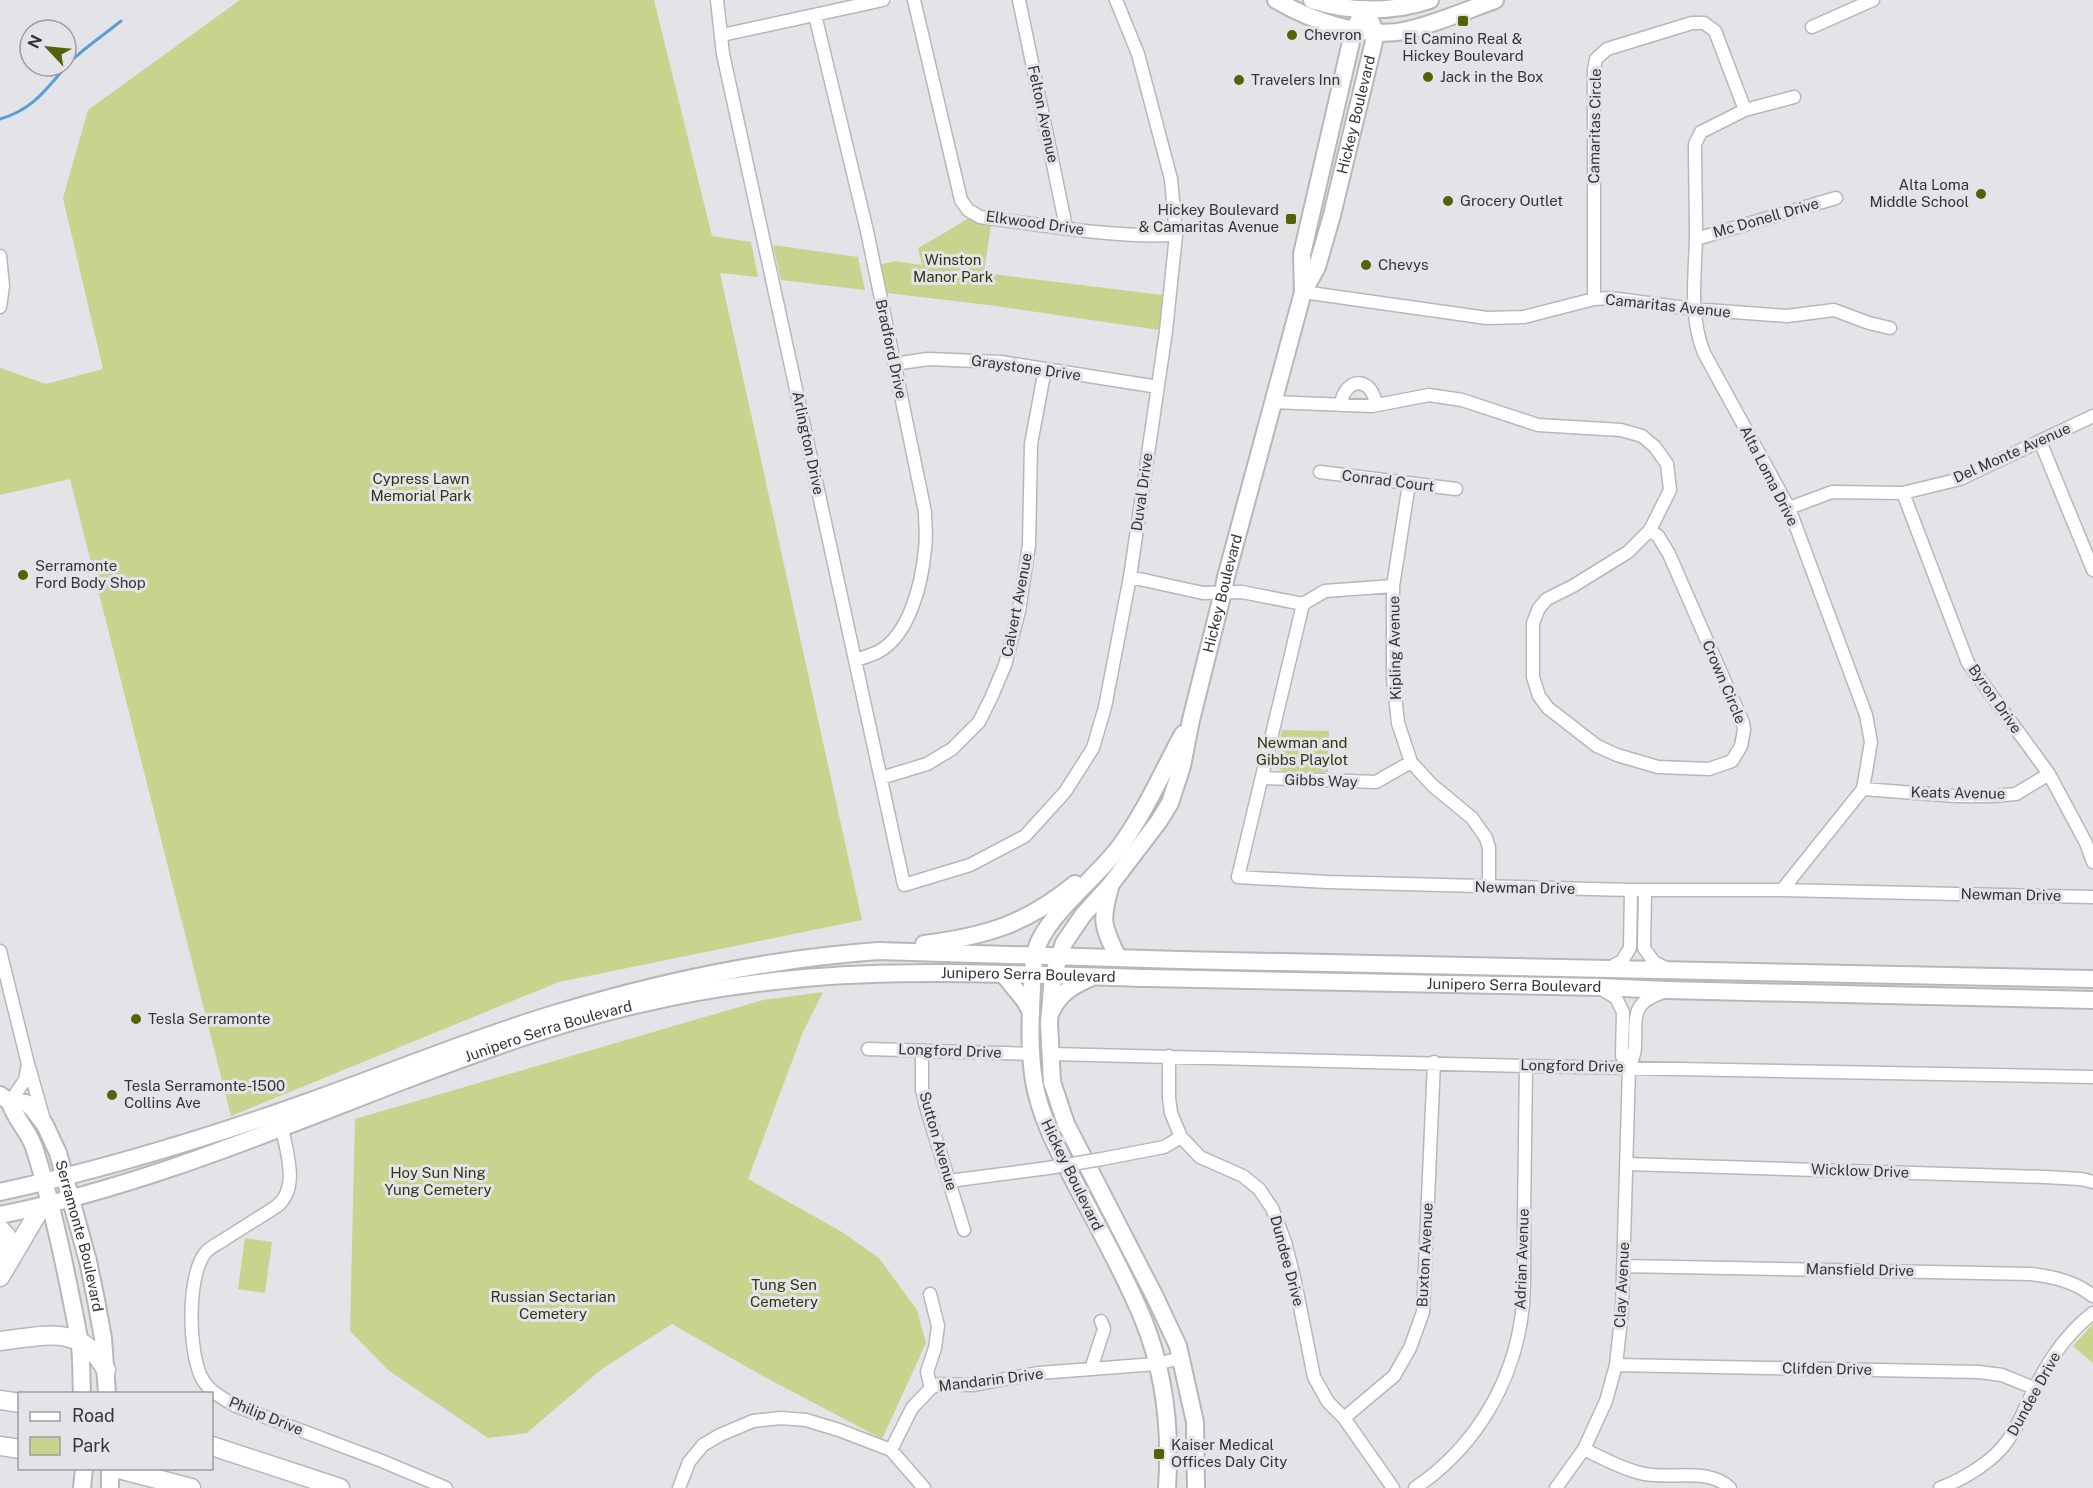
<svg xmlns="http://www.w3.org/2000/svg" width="2093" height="1488" font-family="'Public Sans',sans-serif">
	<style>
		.green { fill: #c8d38d }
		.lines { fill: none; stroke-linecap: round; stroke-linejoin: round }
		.stream { stroke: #57a0d5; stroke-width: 3 }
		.minor-casing { stroke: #b7b7bb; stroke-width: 15 }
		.major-casing { stroke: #b7b7bb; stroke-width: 20 }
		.highway-casing { stroke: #b7b7bb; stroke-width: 21 }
		.minor { stroke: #fff; stroke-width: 12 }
		.major { stroke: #fff; stroke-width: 16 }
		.highway { stroke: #fff; stroke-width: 18 }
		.minor-bridge-casing { stroke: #b7b7bb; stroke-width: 15; stroke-linecap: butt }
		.minor-bridge { stroke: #fff; stroke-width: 12 }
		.poi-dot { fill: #536308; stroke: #e3e3e8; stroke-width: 2 }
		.labels { text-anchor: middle; stroke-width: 6; stroke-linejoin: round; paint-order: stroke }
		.poi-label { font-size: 15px; fill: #353536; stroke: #e3e3e8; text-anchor: start }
		.street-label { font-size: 15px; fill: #353536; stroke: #e3e3e8 }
		.park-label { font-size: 15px; fill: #323613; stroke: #e3e3e8 }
	</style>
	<rect width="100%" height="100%" fill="#e3e3e8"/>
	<path class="green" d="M240,0H654L712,236L751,242L758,277L720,273L862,920L559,982L231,1116L70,479L0,495V368L46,384L103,369L63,198L88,110Z
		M975,214L992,218L984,273L1170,296L1166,331L996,306L879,292L880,265L895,261L922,265L918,248L941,235Z
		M773,245L858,257L865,290L781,280Z
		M1282,730L1329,731L1328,772H1286L1276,767L1275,763Z
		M823,992L803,1032L748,1179L842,1232L879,1258L917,1310L926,1343L882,1439L759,1374L672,1324L603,1368L527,1433L488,1438L388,1370L350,1331L355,1119L763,1000Z
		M245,1238L272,1242L265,1293L238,1289Z
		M2093,1324V1363L2073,1346Z"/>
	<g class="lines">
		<path class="stream" d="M0,119C36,109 48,85 72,60C87,46 105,34 121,21"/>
		<defs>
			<path id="minor" d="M717,0L723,54L904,885L970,865L1025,836L1065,792L1093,748L1105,707L1130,577L1166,331L1176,235L1171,179L1138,54L1116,0
				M914,0L961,200L968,210L980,217C1045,225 1111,238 1176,235
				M1019,0L1066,227
				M815,15L867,231L925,512C925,524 927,537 925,549C922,582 910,635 878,652C871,655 863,658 856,660
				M1812,27L1873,0
				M722,35L883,0
				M1696,239L1836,198
				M0,256L3,286L0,307
				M1303,292L1487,318L1524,317L1594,299L1610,298L1693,309L1787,316L1834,310L1869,323L1890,328
				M1594,299V70L1596,59L1607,49L1692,23H1704L1715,31L1745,110
				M894,364L928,359L1001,362L1158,387
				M1272,402L1372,406L1429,395L1462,400L1538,425L1621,430L1642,436L1655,447L1667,464L1670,490L1650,530L1628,552L1573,586L1547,599L1539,608L1533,623V677L1539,696L1548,708L1597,746L1617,755L1658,767L1709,769L1732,761L1741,746L1744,730L1743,723L1669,554L1658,536L1650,530
				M1341,405C1342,391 1354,376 1368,387C1373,391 1375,399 1377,405
				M2040,441L2093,570
				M1320,472L1456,489
				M1409,484L1393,586V678L1398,723L1411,762L1432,785L1472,818L1486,838L1489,848V887
				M1903,493L1968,663L2049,774L2086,843L2093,862
				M1789,508L1832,492L1903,493L1960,479L2093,416
				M1130,577L1203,593L1242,592L1303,604L1325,591L1393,586
				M1303,604L1238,877L1328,882L1631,890H1782L2093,897
				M881,778L927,764L952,749L979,722L991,698L1005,665L1019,611L1029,545L1031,444L1045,369
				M1262,778L1376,782L1411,762
				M1863,789L1955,796H1992L2016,794L2049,774
				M1782,890L1863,789L1871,742L1866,715L1789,508L1704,353C1689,316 1695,277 1696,238C1696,206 1695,175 1695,144L1701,132L1745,110L1794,97
				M1645,891L1644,948L1654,962L1668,969
				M0,951L28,1064L25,1080L10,1102
				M1609,968L1622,961L1630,948L1631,890
				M1600,988L1616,998L1623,1012L1622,1056L1629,1067
				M868,1049L1031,1054
				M922,1051V1090L926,1107L964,1230
				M1051,1054L1526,1066L2093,1077
				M1169,1056V1098L1171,1113L1181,1137L1200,1157L1243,1176L1259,1189L1272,1208L1285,1242L1294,1277L1314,1377L1328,1402L1344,1418L1393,1488
				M29,1067L44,1120
				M282,1127C286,1152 300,1187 277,1206C259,1218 240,1229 222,1241C217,1244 211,1247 207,1251C186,1272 188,1356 203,1380C210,1392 224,1399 236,1406L382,1461L446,1488
				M1102,1159L1164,1147L1181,1137
				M1627,1164L2045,1177L2081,1179L2093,1182
				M949,1181L1048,1168
				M1623,1266L2031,1274C2054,1277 2074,1281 2093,1296
				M930,1294L938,1326L935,1348L927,1372L931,1388
				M1616,1365L1979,1372L2002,1375L2034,1388
				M1091,1369L1104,1329L1101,1321
				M1344,1418L1394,1376L1410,1348L1423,1312L1434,1062
				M1584,1449C1602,1458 1620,1468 1640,1473C1668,1481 1707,1466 1730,1488
				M891,1450L912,1408L931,1388L939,1384L972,1385L1039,1373L1156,1364L1181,1358
				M679,1488L689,1462L703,1445L720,1435L753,1421L781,1418L806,1420L839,1430L891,1450L924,1488
				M1415,1488C1477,1446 1516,1379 1523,1304C1525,1276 1524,1246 1524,1217C1525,1167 1525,1116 1526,1066
				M1556,1488L1584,1449L1606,1401L1616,1365L1622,1310L1629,1067C1646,1037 1618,1007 1661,993
				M1940,1488C1964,1479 1994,1461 2008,1440C2019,1425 2025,1407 2034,1390C2048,1361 2067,1333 2093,1313"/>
			<g id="major">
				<path d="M1276,0C1311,21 1367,40 1408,30C1438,23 1467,10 1495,0"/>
				<path d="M1312,0C1350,12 1391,13 1430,0"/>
				<path d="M1303,292L1302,254L1354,29L1365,9"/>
				<path d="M1110,888C1100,922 1103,926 1118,958"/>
				<path d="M924,944C987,936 1026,924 1075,884"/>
				<path d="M1004,975L1025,1001L1031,1012"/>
				<path d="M1052,1010C1060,993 1072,986 1090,978"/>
				<path id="s1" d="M0,1095L10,1102L26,1103L32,1108L45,1125L58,1153L88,1261L96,1300L103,1338L107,1394"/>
				<path d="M10,1102C15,1120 30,1132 35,1150C54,1211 67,1276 79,1338C82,1356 81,1376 82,1394"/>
				<path d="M0,1192C105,1169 207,1138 308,1102C390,1073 471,1039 554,1014C659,982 768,959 878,951L1180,960L2093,979"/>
				<path id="s2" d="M0,1215C140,1187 272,1131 405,1080C482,1051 559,1022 640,1004C690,992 742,984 794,979C909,968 1031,975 1147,978C1298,982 1449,984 1599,987L1667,990L2093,1000"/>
				<path d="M110,1468V1488"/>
				<path d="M82,1488L84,1468"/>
				<path d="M1167,1488C1171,1431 1165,1373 1143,1319C1123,1270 1096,1224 1072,1177C1056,1146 1040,1116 1034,1081C1030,1057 1030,1032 1031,1009C1032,991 1032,971 1035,954C1042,918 1099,876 1121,845C1146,810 1163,771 1183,734"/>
				<path id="s3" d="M1196,1488L1195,1422L1178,1346L1155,1297L1066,1124L1052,1082L1049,1023L1053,976L1064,943L1083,915L1111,884L1159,821L1170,803L1182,766L1191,720L1223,592L1226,577L1303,292L1317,267L1332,215L1376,33L1365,9"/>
			</g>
			<path id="highway" d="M0,1229L8,1238L5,1262
				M0,1277L39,1211L49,1204
				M0,1341C45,1336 81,1323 106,1370
				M0,1400L20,1403
				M0,1446L20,1449
				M212,1446L340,1488
				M115,1468L191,1488"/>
		</defs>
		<use href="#minor" class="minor-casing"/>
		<use href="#major" class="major-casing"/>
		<use href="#highway" class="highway-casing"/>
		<use href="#minor" class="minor"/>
		<use href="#major" class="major"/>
		<use href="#highway" class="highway"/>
		<defs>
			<path id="minor-bridge" d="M1048,1168L1102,1159"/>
		</defs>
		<use href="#minor-bridge" class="minor-bridge-casing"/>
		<use href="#minor-bridge" class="minor-bridge"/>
	</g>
	<g class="poi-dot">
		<rect x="1457" y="15" width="12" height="12" rx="3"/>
		<circle cx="1292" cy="35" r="6"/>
		<circle cx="1428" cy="77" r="6"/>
		<circle cx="1239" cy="80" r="6"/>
		<circle cx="1981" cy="194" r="6"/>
		<circle cx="1448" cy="201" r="6"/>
		<rect x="1285" y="213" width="12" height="12" rx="3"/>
		<circle cx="1366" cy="265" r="6"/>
		<circle cx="23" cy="575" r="6"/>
		<circle cx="136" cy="1019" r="6"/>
		<circle cx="112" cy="1095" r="6"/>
		<rect x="1153" y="1448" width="12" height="12" rx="3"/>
	</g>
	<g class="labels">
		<g class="poi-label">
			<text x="1304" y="40">Chevron</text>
			<text x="1463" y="44" text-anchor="middle">El Camino Real &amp;<tspan x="1463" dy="17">Hickey Boulevard</tspan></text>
			<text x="1440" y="82">Jack in the Box</text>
			<text x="1251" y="85">Travelers Inn</text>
			<text x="1969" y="190" text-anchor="end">Alta Loma<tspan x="1969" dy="17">Middle School</tspan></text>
			<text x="1460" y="206">Grocery Outlet</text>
			<text x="1279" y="215" text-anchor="end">Hickey Boulevard<tspan x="1279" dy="17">&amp; Camaritas Avenue</tspan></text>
			<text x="1378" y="270">Chevys</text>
			<text x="35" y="571">Serramonte<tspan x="35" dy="17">Ford Body Shop</tspan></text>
			<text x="148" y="1024">Tesla Serramonte</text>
			<text x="124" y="1091">Tesla Serramonte-1500<tspan x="124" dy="17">Collins Ave</tspan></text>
			<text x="1171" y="1450">Kaiser Medical<tspan x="1171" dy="17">Offices Daly City</tspan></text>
		</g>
		<g class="street-label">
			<text transform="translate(1043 114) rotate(78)" y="5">Felton Avenue</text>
			<text dy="5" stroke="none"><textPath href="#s3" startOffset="1468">Hickey Boulevard</textPath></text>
			<text transform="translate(1595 126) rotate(-89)" y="5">Camaritas Circle</text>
			<text transform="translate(1766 218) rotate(-16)" y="5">Mc Donell Drive</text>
			<text transform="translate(1035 223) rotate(8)" y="5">Elkwood Drive</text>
			<text transform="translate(1668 306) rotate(6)" y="5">Camaritas Avenue</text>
			<text transform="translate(891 349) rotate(78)" y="5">Bradford Drive</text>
			<text transform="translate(1026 368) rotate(8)" y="5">Graystone Drive</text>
			<text transform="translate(808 443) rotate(78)" y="5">Arlington Drive</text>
			<text transform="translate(2012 453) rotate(-24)" y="5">Del Monte Avenue</text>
			<text transform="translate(1769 476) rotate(63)" y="5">Alta Loma Drive</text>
			<text transform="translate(1388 481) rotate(7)" y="5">Conrad Court</text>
			<text transform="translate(1142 492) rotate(-82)" y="5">Duval Drive</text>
			<text dy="5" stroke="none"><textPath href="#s3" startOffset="970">Hickey Boulevard</textPath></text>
			<text transform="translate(1017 605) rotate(-79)" y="5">Calvert Avenue</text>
			<text transform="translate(1395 648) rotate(-91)" y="5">Kipling Avenue</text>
			<text transform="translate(1724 682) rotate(67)" y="5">Crown Circle</text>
			<text transform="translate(1995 699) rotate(55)" y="5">Byron Drive</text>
			<text transform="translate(1321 781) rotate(2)" y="5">Gibbs Way</text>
			<text transform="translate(1958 793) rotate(1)" y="5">Keats Avenue</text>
			<text transform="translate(1525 888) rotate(1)" y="5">Newman Drive</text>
			<text transform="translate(2011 895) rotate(1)" y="5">Newman Drive</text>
			<text dy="5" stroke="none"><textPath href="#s2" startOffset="1065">Junipero Serra Boulevard</textPath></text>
			<text dy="5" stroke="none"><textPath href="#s2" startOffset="1551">Junipero Serra Boulevard</textPath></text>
			<text dy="5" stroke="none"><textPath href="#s2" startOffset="579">Junipero Serra Boulevard</textPath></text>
			<text transform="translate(950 1051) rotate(2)" y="5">Longford Drive</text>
			<text transform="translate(1572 1066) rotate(1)" y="5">Longford Drive</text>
			<text transform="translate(938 1141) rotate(74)" y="5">Sutton Avenue</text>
			<text transform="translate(1860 1171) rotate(2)" y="5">Wicklow Drive</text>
			<text transform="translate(1072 1175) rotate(64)" y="5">Hickey Boulevard</text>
			<text dy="5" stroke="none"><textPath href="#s1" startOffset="174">Serramonte Boulevard</textPath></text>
			<text transform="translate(1425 1255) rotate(-87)" y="5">Buxton Avenue</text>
			<text transform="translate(1522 1259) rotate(-88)" y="5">Adrian Avenue</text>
			<text transform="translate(1287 1261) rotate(75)" y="5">Dundee Drive</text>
			<text transform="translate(1860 1270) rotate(1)" y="5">Mansfield Drive</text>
			<text transform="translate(1622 1285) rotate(-87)" y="5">Clay Avenue</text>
			<text transform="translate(1827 1369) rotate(1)" y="5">Clifden Drive</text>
			<text transform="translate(991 1380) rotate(-7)" y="5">Mandarin Drive</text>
			<text transform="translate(2034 1394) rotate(-61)" y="5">Dundee Drive</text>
			<text transform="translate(266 1416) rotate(22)" y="5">Philip Drive</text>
		</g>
		<g class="park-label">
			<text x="953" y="265">Winston<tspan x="953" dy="17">Manor Park</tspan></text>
			<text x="421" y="484">Cypress Lawn<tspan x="421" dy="17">Memorial Park</tspan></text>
			<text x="1302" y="748">Newman and<tspan x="1302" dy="17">Gibbs Playlot</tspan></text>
			<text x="438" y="1178">Hoy Sun Ning<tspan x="438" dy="17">Yung Cemetery</tspan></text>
			<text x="784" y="1290">Tung Sen<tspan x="784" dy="17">Cemetery</tspan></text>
			<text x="553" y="1302">Russian Sectarian<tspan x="553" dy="17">Cemetery</tspan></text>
		</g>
	</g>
	<rect x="18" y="1392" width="195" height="78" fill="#e3e3e8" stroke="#9d9da1" stroke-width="1.5"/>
	<rect x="30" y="1412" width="30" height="9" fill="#ffffff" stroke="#9d9da1" stroke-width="1.5"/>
	<text x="72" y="1422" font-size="18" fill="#353536">Road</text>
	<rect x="30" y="1437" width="30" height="18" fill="#c8d38d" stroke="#9d9da1" stroke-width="1.5"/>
	<text x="72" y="1452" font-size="18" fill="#353536">Park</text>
	<g transform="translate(48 48) rotate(296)"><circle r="28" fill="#e3e3e8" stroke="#9d9da1" stroke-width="1.5"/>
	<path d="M0-4.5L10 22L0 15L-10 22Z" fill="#536308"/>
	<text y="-9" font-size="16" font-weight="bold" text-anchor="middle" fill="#353536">N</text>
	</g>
</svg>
